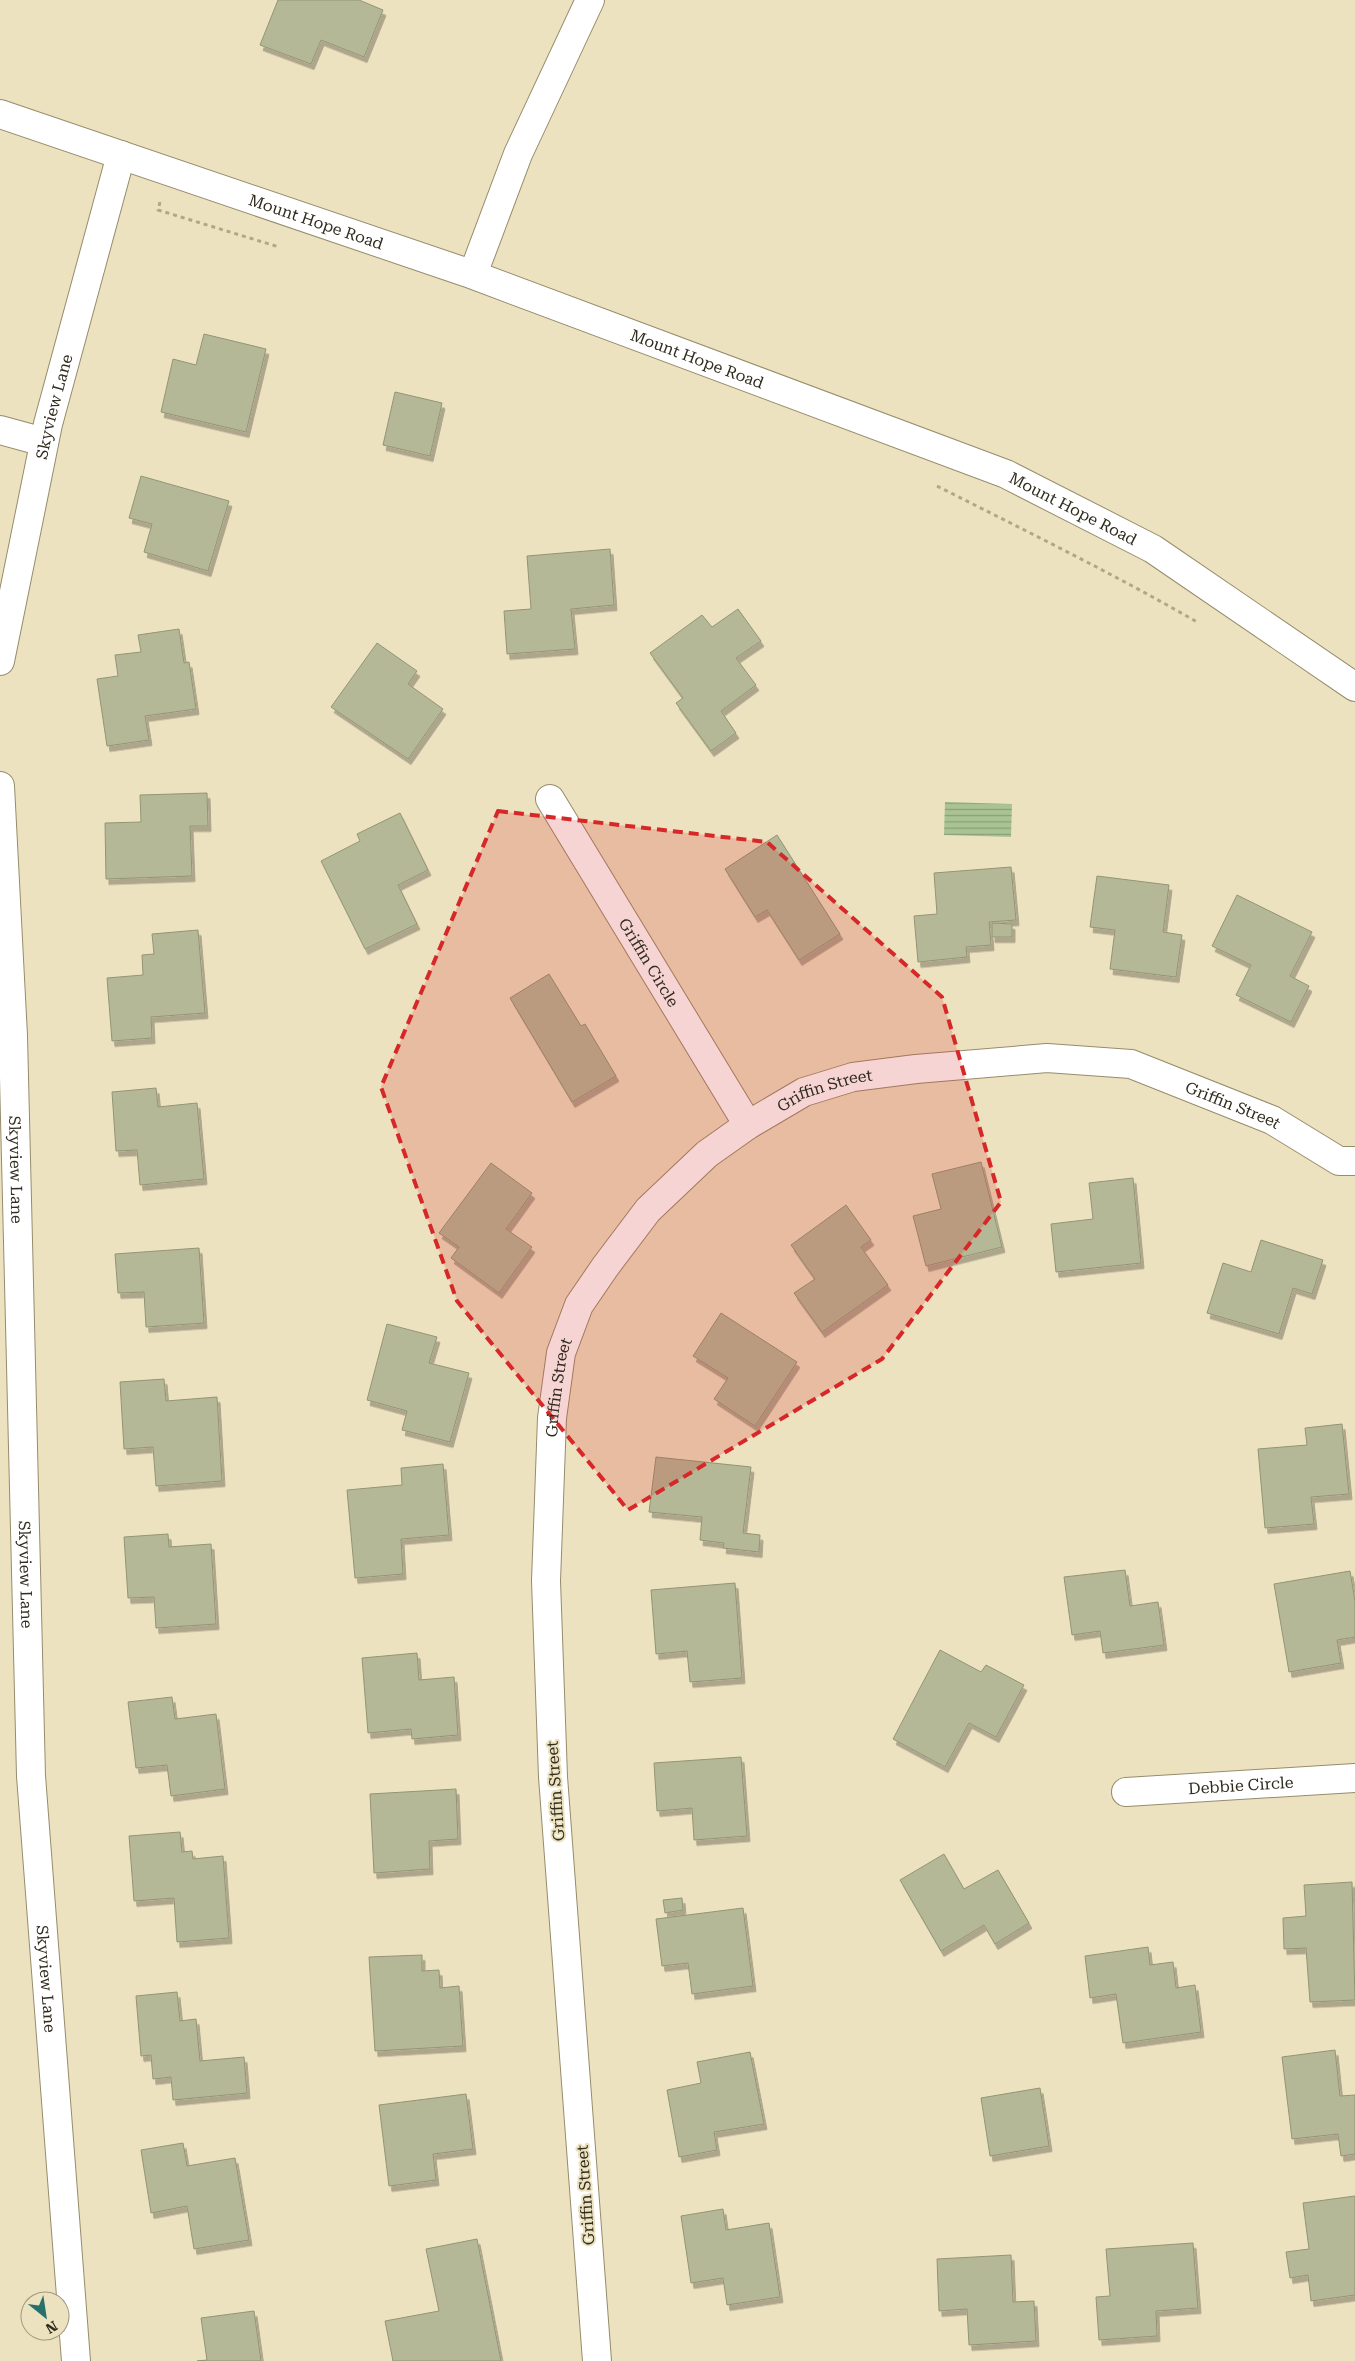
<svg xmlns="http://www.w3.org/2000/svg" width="1355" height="2361" font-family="'Roboto Serif',serif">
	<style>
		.water { fill: url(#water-rules) }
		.building { fill: #b5b896; stroke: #929574; filter: url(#shadow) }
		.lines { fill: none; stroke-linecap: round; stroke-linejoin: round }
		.minor-casing { stroke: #968c6c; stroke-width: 30 }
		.path { stroke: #b0a78b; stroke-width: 3; stroke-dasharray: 4 4; stroke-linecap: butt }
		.minor { stroke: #fff; stroke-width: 28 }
		.marked { fill: #d62828; fill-opacity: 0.2; stroke: #d62828; stroke-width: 4; stroke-dasharray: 10 6; stroke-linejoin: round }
		.labels { text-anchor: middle; stroke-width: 4; stroke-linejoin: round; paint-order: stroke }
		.street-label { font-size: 16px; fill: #302c1f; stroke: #ede2bf }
	</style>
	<defs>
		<pattern id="water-rules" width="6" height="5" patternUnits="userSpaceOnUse" patternTransform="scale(1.25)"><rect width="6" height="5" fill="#a9c394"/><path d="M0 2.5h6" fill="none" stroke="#8a9f78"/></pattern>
		<filter id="shadow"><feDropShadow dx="3" dy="5.5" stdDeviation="0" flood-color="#0004"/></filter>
	</defs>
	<rect width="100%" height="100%" fill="#ede2bf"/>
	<path class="water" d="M945,802L1012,804L1011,837L944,835Z"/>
	<path class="building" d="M278,0H359L383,10L364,57L321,40L311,64L260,45Z
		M204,334L266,349L246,432L161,412L173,359L196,365Z
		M395,392L442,403L430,456L383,445Z
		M141,476L229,501L208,571L144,552L152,524L129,518Z
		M610,549L614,605L571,609L575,649L507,654L504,611L531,609L527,556Z
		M738,609L761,641L736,658L756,685L721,711L736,733L711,751L676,703L683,698L650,653L702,615L712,627Z
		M179,629L184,663L189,662L196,709L145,716L149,740L107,746L97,679L118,676L115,655L141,652L138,635Z
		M377,643L417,671L408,684L443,709L408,759L331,707Z
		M207,793L208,826H190L192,876L106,879L105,823L141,822L140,795Z
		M400,813L428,870L398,885L417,924L365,949L321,861L360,841L357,834Z
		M777,835L840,934L799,960L767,910L755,917L725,869Z
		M1011,867L1016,920L989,922L991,945L966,947L967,957L918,962L914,916L937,914L934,873Z
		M1097,876L1169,885L1163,932L1182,935L1176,977L1110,969L1115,930L1090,927Z
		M1237,895L1312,932L1290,976L1309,986L1291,1022L1236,995L1251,965L1212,946Z
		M992,923L1012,924V937H992Z
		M198,930L205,1013L151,1017L152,1038L112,1041L107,978L143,975L142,955L154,954L152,934Z
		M549,974L581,1026L585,1024L616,1076L572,1102L510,998Z
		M156,1088L158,1107L197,1103L204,1179L140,1185L137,1150L116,1151L112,1092Z
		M981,1162L1002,1247L926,1266L913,1216L941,1209L932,1174Z
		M491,1163L532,1193L506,1229L532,1247L499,1293L451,1258L459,1247L439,1233Z
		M1133,1178L1141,1263L1056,1272L1051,1224L1093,1219L1089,1183Z
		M846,1205L871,1240L861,1247L888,1285L822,1332L794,1293L815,1279L791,1245Z
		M1261,1240L1323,1260L1312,1294L1293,1288L1279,1334L1207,1313L1223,1263L1251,1272Z
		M199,1248L204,1323L146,1327L144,1292L118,1293L115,1254Z
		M721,1313L797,1362L755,1426L714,1399L728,1378L693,1356Z
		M387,1324L437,1337L429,1363L469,1373L450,1442L402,1430L407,1411L367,1400Z
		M164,1379L166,1401L217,1397L222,1481L156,1486L153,1447L124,1449L120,1382Z
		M1342,1424L1349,1494L1311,1497L1314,1524L1265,1528L1258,1449L1307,1445L1305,1428Z
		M656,1457L751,1467L743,1533L760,1535L759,1552L723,1548L724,1543L700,1540L702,1517L649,1512Z
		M443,1464L449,1535L401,1539L403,1574L355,1578L347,1490L402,1485L401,1468Z
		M168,1534L169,1547L211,1544L216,1624L156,1628L154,1597L128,1598L124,1537Z
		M1125,1570L1130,1606L1158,1602L1164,1645L1103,1653L1100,1631L1072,1635L1064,1577Z
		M1350,1571L1355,1601V1637L1337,1640L1341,1663L1289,1672L1274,1584Z
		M735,1583L742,1678L690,1682L687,1651L656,1654L651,1590Z
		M940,1650L981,1672L986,1665L1024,1685L996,1737L969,1723L945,1767L893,1739Z
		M417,1653L419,1680L454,1677L458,1735L412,1739L411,1729L368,1733L362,1658Z
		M172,1697L175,1719L216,1714L225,1789L171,1796L167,1765L136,1768L128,1702Z
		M741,1757L747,1836L694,1840L692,1808L657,1811L654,1763Z
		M456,1789L458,1839L429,1841L430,1869L374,1873L370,1794Z
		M180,1832L182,1852L192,1851L193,1859L223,1856L229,1938L177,1942L174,1898L134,1901L129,1836Z
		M944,1854L964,1889L998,1870L1029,1923L995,1944L984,1925L941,1951L900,1880Z
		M1352,1882L1355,2000L1310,2002L1306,1948L1284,1949L1283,1918L1306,1916L1304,1885Z
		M682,1898L683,1910L665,1913L663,1900Z
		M743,1908L753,1986L692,1994L688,1963L662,1966L656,1919Z
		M1148,1947L1150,1965L1173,1962L1176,1988L1195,1985L1201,2032L1123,2043L1116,1994L1090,1998L1085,1956Z
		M422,1955V1971L439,1970L440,1988L459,1986L463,2046L375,2051L369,1957Z
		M177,1992L180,2021L196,2019L200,2061L244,2057L247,2093L173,2100L171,2077L153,2079L151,2055L141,2056L136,1996Z
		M1335,2050L1340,2096L1355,2095V2154L1341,2156L1338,2134L1292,2139L1282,2057Z
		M750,2052L764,2124L714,2132L717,2150L679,2157L667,2090L701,2083L697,2062Z
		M1040,2088L1049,2146L990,2156L981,2098Z
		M466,2094L473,2149L433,2154L436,2180L389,2186L379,2105Z
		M183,2143L187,2166L235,2158L249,2240L194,2249L187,2206L151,2213L141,2150Z
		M1355,2196V2295L1311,2301L1308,2275L1290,2278L1286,2252L1309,2249L1303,2203Z
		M723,2209L726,2230L769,2223L780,2297L727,2305L723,2278L691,2283L681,2216Z
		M477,2239L501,2361H393L385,2321L439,2311L426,2249Z
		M1193,2243L1198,2308L1156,2311L1157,2336L1099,2340L1096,2297L1110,2296L1106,2249Z
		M1011,2255L1013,2302L1034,2301L1036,2341L969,2345L967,2309L939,2311L937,2259Z
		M254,2311L261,2361H197L207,2360L201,2318Z"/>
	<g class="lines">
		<defs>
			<g id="minor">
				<path id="s1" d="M0,114L468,273L1006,474L1153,549L1355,687"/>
				<path d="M473,274L518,154L590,0"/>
				<path d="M0,430L44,442"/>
				<path id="s2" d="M0,661L48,424L121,155"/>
				<path id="s3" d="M0,786L13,1036L31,1776L76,2361"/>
				<path id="s4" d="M550,799L748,1125"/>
				<path id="s5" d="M1126,1792L1355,1778"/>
				<path id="s6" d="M597,2361L553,1777L546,1581L552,1418L561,1353L579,1305L605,1267L648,1210L707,1154L748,1125L804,1092L853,1077L916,1069L1047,1058L1131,1064L1272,1120L1339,1161H1355"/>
			</g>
		</defs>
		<use href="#minor" class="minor-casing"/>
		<path class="path" d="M160,202L158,210L279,247
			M937,486C1024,530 1112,573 1197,622"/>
		<use href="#minor" class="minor"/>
	</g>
	<path class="marked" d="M498,811L767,842L942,997L1001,1202L882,1359L628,1510L457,1301L381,1087Z"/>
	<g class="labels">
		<g class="street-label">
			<text dy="6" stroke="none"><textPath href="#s1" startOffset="334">Mount Hope Road</textPath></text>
			<text dy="6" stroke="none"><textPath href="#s1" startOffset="739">Mount Hope Road</textPath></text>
			<text dy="6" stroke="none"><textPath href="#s2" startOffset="260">Skyview Lane</textPath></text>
			<text dy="6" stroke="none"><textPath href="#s1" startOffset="1144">Mount Hope Road</textPath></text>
			<text dy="6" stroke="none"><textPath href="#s4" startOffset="191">Griffin Circle</textPath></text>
			<text dy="6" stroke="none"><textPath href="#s6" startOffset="1396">Griffin Street</textPath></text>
			<text dy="6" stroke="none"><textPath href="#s6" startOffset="1816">Griffin Street</textPath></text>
			<text dy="6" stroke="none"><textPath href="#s3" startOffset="384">Skyview Lane</textPath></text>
			<text dy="6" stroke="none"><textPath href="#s6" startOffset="976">Griffin Street</textPath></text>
			<text dy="6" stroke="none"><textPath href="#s3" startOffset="789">Skyview Lane</textPath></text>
			<text dy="6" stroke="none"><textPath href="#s5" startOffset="115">Debbie Circle</textPath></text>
			<text transform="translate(555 1791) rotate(-94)" y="6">Griffin Street</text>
			<text dy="6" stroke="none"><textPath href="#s3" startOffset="1194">Skyview Lane</textPath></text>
			<text transform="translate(585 2195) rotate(-94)" y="6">Griffin Street</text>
		</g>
	</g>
	<g transform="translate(45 2316) rotate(150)"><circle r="24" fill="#ede2bf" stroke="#a1997f"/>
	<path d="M0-4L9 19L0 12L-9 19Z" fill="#27716c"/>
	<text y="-8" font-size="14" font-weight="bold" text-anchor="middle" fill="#302c1f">N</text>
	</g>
</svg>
